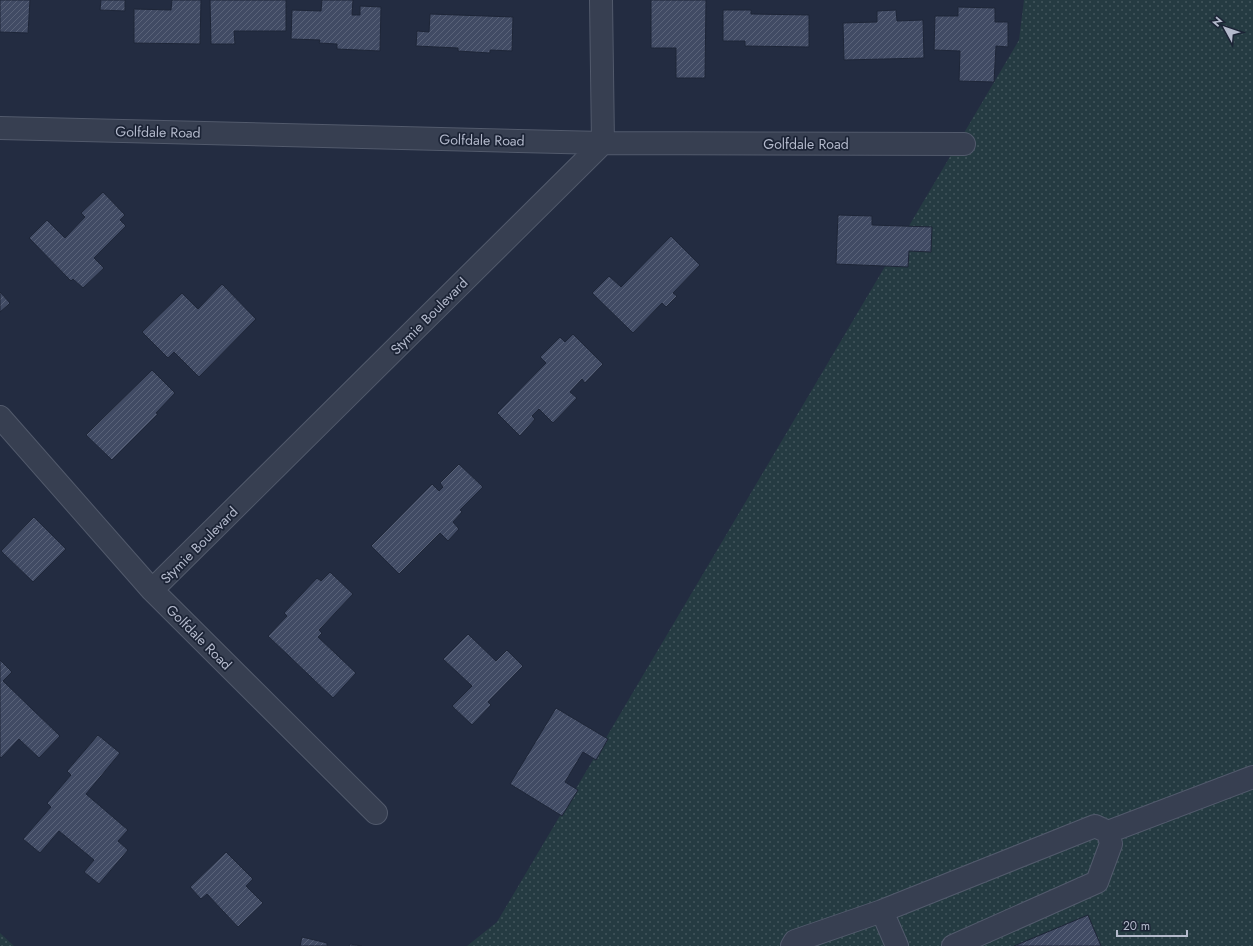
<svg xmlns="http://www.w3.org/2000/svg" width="1253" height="946" font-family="Jost,sans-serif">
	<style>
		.grass { fill: url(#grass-dots) }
		.building { fill: url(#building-hatch); stroke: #1e2638 }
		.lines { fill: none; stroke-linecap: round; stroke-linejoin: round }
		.minor-casing { stroke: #525a6c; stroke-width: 24 }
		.minor { stroke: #373f51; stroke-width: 22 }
		.labels { text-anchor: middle; stroke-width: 3.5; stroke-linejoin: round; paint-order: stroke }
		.street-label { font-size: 14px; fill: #b4bacc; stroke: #1c2436 }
	</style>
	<defs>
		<pattern id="grass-dots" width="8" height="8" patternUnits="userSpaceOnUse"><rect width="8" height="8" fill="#253b42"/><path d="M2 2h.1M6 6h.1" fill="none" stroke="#42555c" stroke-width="1.8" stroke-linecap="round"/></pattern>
		<pattern id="building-hatch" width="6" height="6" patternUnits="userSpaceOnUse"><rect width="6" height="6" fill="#414b64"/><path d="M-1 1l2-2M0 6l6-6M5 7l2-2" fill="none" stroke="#5a6379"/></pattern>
	</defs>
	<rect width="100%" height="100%" fill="#232c41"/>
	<path class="grass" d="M1024,0H1253V946H467L497,922L1019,40Z
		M0,933L14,946H0Z"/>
	<path class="building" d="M0,0H30L28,33L0,32Z
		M101,0H125V11L100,10Z
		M172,0H201L200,44L134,43V9L171,10Z
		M210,0H286V31H234L235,44H211Z
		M322,0H353L352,15H360V6L381,7L380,51L337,49V44L319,43L320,40L291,39L292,10L321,11Z
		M651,0H706L705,78H676V48H651Z
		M958,7L995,8V22H1008V47L996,46L994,82L959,81L960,51L934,50L935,16H958Z
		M723,10H751V14L809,15V47L745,46V41H723Z
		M896,10L897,21L923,20L924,58L844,60L843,23L877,22V11Z
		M430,14L513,17L512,51L490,50V53L458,51V48L416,46L417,31L429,32Z
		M103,192L125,215L120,220L126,226L94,258L104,268L83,288L73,279L71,281L29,238L47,220L65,238L85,217L81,213Z
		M838,215L872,216V225L932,227L931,252L909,251L908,267L836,264Z
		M671,236L700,265L673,293L677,296L666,307L662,303L633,333L592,293L609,276L621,287Z
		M222,284L256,319L199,377L174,352L168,358L142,332L182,293L198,309Z
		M0,292L10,303L0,312Z
		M573,334L603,364L585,383L582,379L570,392L577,398L553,423L539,409L532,416L535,419L520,436L497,413L546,363L540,357L560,337L565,342Z
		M152,370L175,393L156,413L158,414L112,460L86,435Z
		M459,464L483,487L460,510L462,512L453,522L459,529L448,541L440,533L399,574L371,546L432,484L439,491L443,487L440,483Z
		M34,517L66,549L33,582L1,551Z
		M330,572L353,594L319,630L322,633L318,637L356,673L333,698L268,636L287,616L284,613L317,578L321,581Z
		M468,634L496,661L507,650L523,666L488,702L491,705L472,725L452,706L472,686L443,659Z
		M0,660L12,672L3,681L60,736L39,758L19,739L1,758L0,757Z
		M556,708L608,739L596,760L583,752L565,782L578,790L562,816L510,784Z
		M98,735L120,753L86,794L128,830L118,841L128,850L99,884L84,872L94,860L59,831L40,853L23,839L51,807L47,803L71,775L67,771Z
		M226,852L253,879L246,886L263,903L238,927L207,894L201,899L190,887Z
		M1088,915L1101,946H1014Z
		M302,937L327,943V946H300Z
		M350,944L362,946H349Z"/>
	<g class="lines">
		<defs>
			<path id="minor" d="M0,128L603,143L964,144
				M0,417L152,590L376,813
				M152,590L603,143L601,0
				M792,946L795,941L882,911
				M897,946L882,911L1095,826L1108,832L1253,777
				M953,946L1097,882L1111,844L1108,832"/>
		</defs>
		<use href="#minor" class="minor-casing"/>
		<use href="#minor" class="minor"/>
	</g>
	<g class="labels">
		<g class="street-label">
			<text transform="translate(158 132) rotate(1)" y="5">Golfdale Road</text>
			<text transform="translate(482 140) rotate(1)" y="5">Golfdale Road</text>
			<text x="806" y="149">Golfdale Road</text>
			<text transform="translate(429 316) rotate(-45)" y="5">Stymie Boulevard</text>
			<text transform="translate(199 545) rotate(-45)" y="5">Stymie Boulevard</text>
			<text transform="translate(199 637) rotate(45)" y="5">Golfdale Road</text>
		</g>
	</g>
	<g transform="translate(1225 28) rotate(310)" stroke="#1c2436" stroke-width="3" paint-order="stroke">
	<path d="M0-3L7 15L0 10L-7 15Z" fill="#b4bacc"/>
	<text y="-6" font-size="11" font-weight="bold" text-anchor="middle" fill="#b4bacc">N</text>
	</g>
	<path d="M1117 930v6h70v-6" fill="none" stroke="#b4bacc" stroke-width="2"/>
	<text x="1123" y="930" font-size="12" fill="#b4bacc" stroke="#1c2436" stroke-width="3" paint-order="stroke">20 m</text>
</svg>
